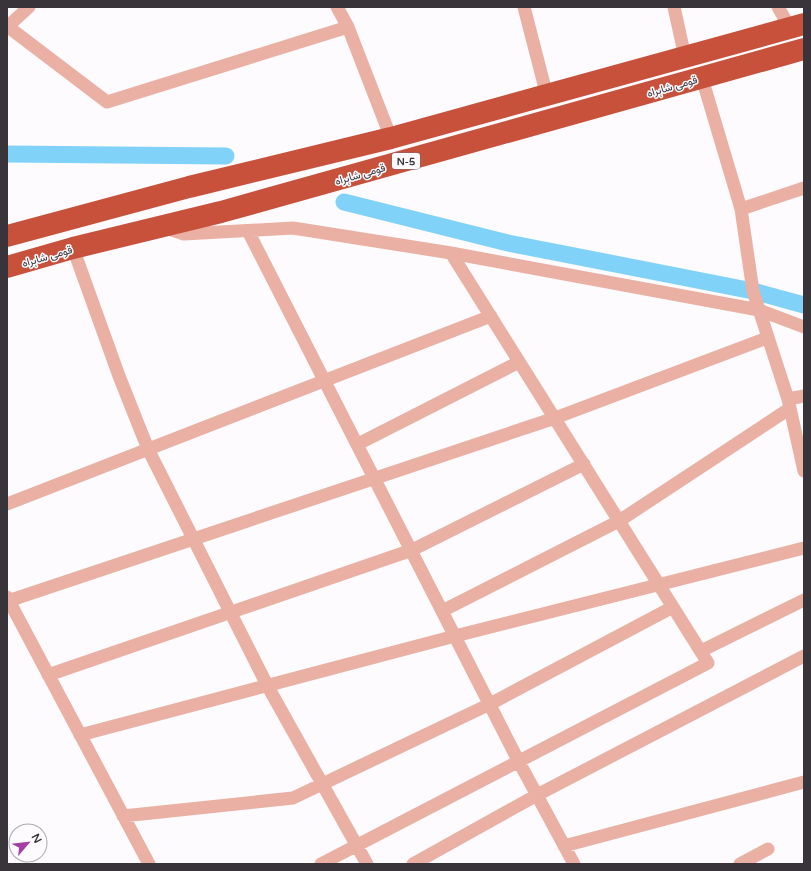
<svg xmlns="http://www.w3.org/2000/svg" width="811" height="871" font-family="'Varela Round',Vazirmatn,sans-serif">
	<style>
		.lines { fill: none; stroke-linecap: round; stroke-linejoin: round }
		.canal { stroke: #81d2f9; stroke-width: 17 }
		.street { stroke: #eab0a4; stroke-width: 13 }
		.highway { stroke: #c8513b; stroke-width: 22 }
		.labels { text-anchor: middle; stroke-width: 3; stroke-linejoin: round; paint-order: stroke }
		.shield { fill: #fdfbfe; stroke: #737075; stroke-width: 1 }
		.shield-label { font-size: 10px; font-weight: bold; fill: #38343a }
		.street-label { font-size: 11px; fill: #38343a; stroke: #fdfbfe }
	</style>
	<rect width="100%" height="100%" fill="#fdfbfe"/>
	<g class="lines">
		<path class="canal" d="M7,154L226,156
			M344,202L508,243L753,291L804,305"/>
		<path class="street" d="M337,7L348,27
			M524,7L547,96
			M674,7L685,57
			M778,7L790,28
			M7,26L107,102L348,27L391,138
			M7,27L29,7
			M702,78L741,209L753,291L788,399L804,471
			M741,209L804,188
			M166,228L184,234L293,228L451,253L759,310L804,327
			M248,231L519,762L574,864
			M73,248L119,376L148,449L267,685L367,864
			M788,399L804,396
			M358,444L519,362
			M7,504L491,316
			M7,597L149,864
			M8,601L555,418L767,338
			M442,611L619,521L789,409
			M701,651L804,600
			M48,675L412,550L584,464
			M80,735L455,636L804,548
			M123,816L293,798L490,704L673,607
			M564,846L804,782
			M321,864L708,663L451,253
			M413,864L537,795L804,656
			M740,864L768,849"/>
		<path class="highway" d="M7,236L189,187L391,138L804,24
			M7,267L73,248L221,212L804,49"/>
	</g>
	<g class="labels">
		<rect class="shield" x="392" y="153" width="28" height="16" rx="3"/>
		<g class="shield-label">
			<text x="406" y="165">N-5</text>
		</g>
		<g class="street-label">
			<text transform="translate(672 86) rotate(-16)" y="4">قومی شاہراہ</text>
			<text transform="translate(360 174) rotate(-16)" y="4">قومی شاہراہ</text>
			<text transform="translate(47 256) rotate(-16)" y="4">قومی شاہراہ</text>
		</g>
	</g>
	<rect width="811" height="871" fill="none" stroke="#38343a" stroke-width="16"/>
	<g transform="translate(28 843) rotate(62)"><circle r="19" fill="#fdfbfe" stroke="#aeabb0"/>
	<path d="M0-3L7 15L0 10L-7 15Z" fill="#a33ea3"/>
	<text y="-6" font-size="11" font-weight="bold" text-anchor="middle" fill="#38343a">N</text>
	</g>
</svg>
